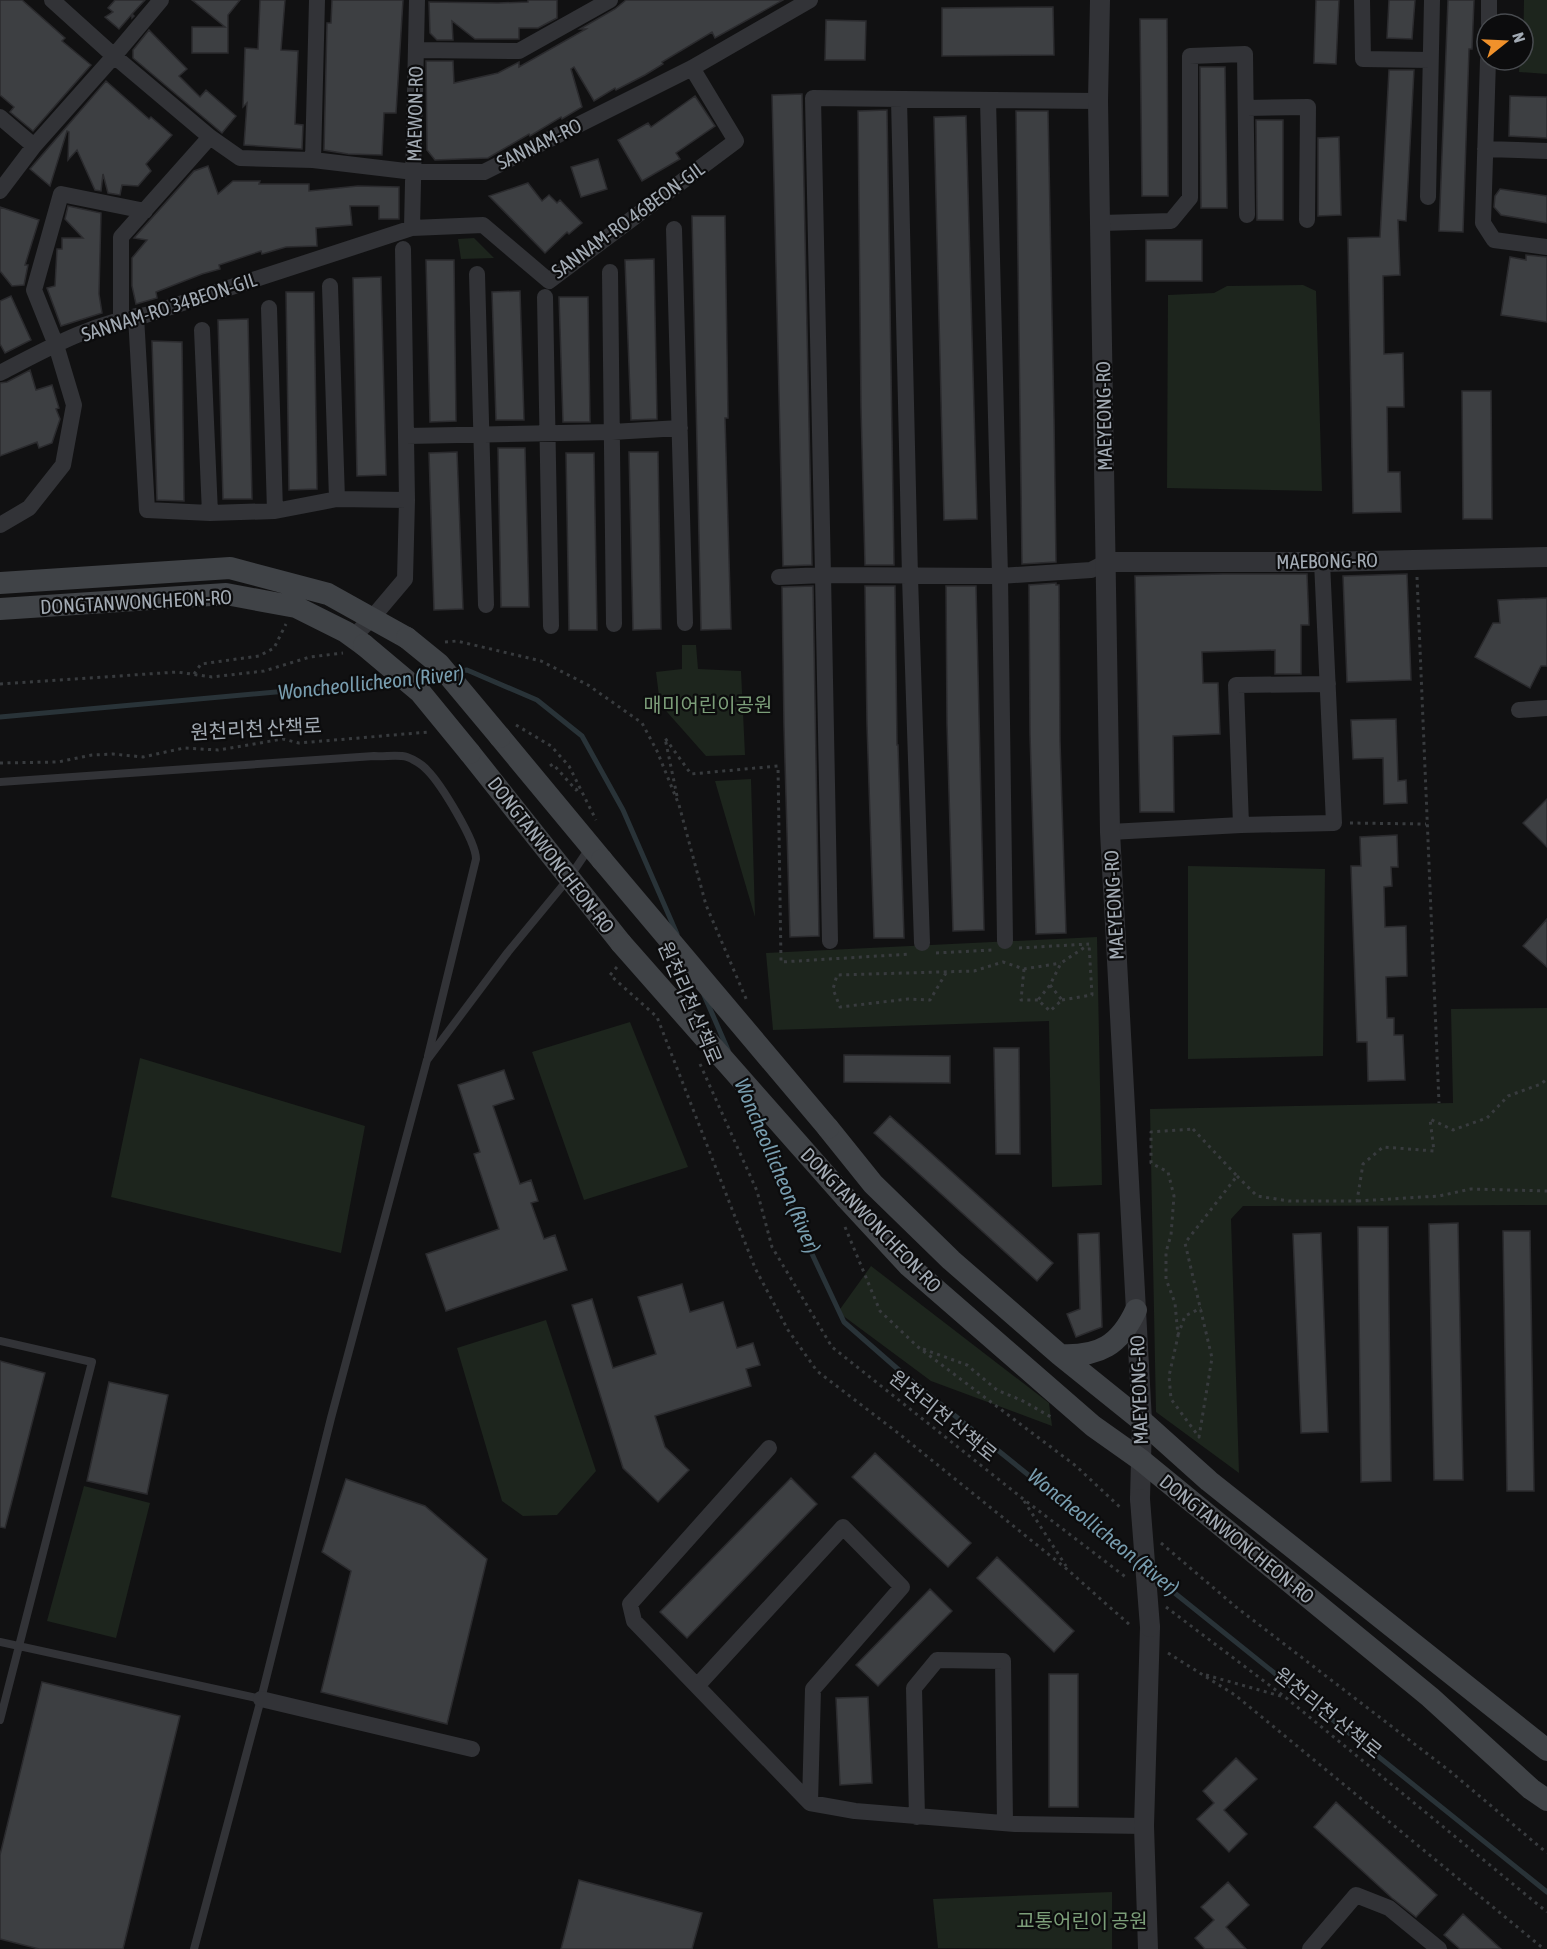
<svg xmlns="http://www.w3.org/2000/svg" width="1547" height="1949" font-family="'Asap Condensed','Noto Sans KR',sans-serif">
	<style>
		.green { fill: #1d251d }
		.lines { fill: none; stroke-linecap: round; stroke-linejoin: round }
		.stream { stroke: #293338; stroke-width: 5 }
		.building { fill: #3d3f42; stroke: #2b2b2e; stroke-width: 1.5 }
		.path { stroke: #383b3e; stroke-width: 3; stroke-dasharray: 3 4.5; stroke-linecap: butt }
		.service { stroke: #323337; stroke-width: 8 }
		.minor { stroke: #323337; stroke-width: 16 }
		.tertiary { stroke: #323337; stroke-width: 20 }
		.secondary { stroke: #404347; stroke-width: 22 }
		.tertiary-bridge { stroke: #323337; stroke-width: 20 }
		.secondary-bridge { stroke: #404347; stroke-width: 22 }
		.labels { text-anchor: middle; stroke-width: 4.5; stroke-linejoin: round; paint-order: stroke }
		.street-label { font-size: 20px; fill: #a2aab3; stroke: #0c0c0d }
		.park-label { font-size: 20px; fill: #7c9e79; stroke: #0c0c0d }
		.water-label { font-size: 21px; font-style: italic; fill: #789daf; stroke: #0c0c0d }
	</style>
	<rect width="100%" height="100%" fill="#111112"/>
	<path class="green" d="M1524,0H1547V74L1519,72L1520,60H1523Z
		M474,238L494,258L461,259L458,239Z
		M1303,285L1316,291L1322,491L1167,488L1168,295L1214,293L1227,286Z
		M682,645H696L698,669L741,671L745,755L706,756L660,704L656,672L682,669Z
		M751,779L755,917L715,781Z
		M1188,866L1325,869L1323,1056L1188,1059Z
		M1097,937L1102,1185L1052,1187L1049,1021L773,1030L766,953Z
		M1547,1008V1205L1243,1206L1231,1219L1239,1473L1156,1412L1150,1109L1453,1103L1451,1009Z
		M630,1022L688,1167L584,1200L532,1052Z
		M140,1058L365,1126L341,1253L111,1197Z
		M871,1266L1049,1403L1052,1426L931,1381L838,1312Z
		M546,1320L596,1471L557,1515L523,1516L502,1501L457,1348Z
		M84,1486L150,1503L116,1638L47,1621Z
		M1112,1892V1949L938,1948L933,1899Z"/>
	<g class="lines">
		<path class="stream" d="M455,672L467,670L537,700L582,736L623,810L677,934
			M414,678L440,674
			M0,717L396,681
			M704,995L728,1050
			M752,1105L805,1239L844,1322L908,1378L1139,1564
			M1151,1574L1547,1892"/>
	</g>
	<path class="building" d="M0,0H22L65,38L62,41L91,65L33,131L10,112L14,107L0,95Z
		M115,0H145L132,14L134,16L132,18V14L119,29L105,17L113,12L108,8Z
		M192,0H240L228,15V53H192V27H225Z
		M260,0H285L281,50L298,51L295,124L303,125L302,149L244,145L247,103L243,107L245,48L258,49Z
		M332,0H403L396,113H384L382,155L348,154L324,150L327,23H331Z
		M528,0H557V18L538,28H519V39H475L452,21L453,40H437L430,33L429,2L498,3L528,2Z
		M626,0H783L715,38L712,32L662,62L663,64L645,75L616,90L615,88L594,101L574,67L571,69L582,107L562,119L561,117L530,136L529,134L488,158L435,160L427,150L426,61H453L454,83L498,73L519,62V67L586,29H580L615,9Z
		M1316,0H1339L1336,64L1314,63Z
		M1389,0H1415L1412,39L1387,38Z
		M1448,0H1474L1472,49H1469L1463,232L1439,231Z
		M1053,7L1054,55L942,56V8Z
		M1140,19H1167L1168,196H1142Z
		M826,20L866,21L865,60H825Z
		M149,30L187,69L179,76L200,97L206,90L236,116L222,133L133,58V50Z
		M1200,67H1225L1227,208H1201Z
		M1389,70H1414L1406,221L1398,220L1400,275L1383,276L1384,354L1403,353L1404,407H1387L1388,472H1400L1401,512L1353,513L1348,238L1380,237Z
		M106,81L149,119L151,117L172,135L146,164L151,171L138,186L122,185L120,195L108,193L103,174L101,191L95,190L77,150L68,160L69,132L67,131L50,186L30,169Z
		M802,94L812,565L783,566L772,95Z
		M695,96L715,126L676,153L680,159L642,181L618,140L648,123L651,127Z
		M1510,96L1547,97V138L1509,136Z
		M887,110L894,565H865L861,408L858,111Z
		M1016,111H1048L1054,419L1056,562L1022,564Z
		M966,116L977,519L944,520L934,117Z
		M1256,120H1283V220H1257Z
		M1339,137L1341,215L1318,216V138Z
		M598,159L607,189L581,197L571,167Z
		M208,166L218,194L233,181H260L259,184H309V191L358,186L399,187V219H379V206H350L352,225L316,228L317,246L286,247L262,254L261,251L219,265L220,269L202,274L156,292L157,298L136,304L132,286V258L147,240L134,238L194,171Z
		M528,183L542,201L549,195L557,203L560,200L582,223L569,234L567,232L545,253L489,196Z
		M1500,189L1547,196V223L1501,215L1494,207L1495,196Z
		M68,206L101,213L99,294L102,313L61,326L47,288L55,286L57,249H62V238H83L65,219Z
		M0,207L39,220L25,265H28L24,285L12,286L0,271Z
		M692,216H725L728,418H725L731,629L701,630Z
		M1146,240H1202V281H1146Z
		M1526,255L1547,257V322L1501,315L1510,257L1526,260Z
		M654,259L657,419L631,420L625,260Z
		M426,260H454L456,421L430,422Z
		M381,277L386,475L357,476L353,278Z
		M520,291L524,420H496L492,292Z
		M286,292H314L317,489L289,490Z
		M11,296L31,340L5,353L0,344V301Z
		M559,297H588L590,422H563Z
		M248,319L252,499H223L218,320Z
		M152,341L182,342L184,501L157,500Z
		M30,370L36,390L52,385L59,408L56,409L60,419L52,443L39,448L37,442L0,456V383L7,382Z
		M1462,391H1491L1492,519H1463Z
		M498,448H525L529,607H501Z
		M457,452L463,609L434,610L429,453Z
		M629,452H658L661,629L633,630Z
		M566,453H594L597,630H569Z
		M1223,574H1307L1309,625H1301V674H1275V650L1202,652L1203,683H1218L1220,734L1173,736L1174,812H1140L1135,576Z
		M1407,574L1411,680L1347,682L1343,576Z
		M1056,583V585H1059L1060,741L1066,933L1036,934L1030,734L1029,585Z
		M813,586L819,936L790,937L784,727L782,587Z
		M865,586H895L897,745H898L904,938H874L867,725Z
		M946,586H976L984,930L953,931L947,724Z
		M1547,598V666H1541L1530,688L1475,657L1493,623H1500L1498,600Z
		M1396,719L1398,781L1406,780L1407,803L1384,804L1383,758L1353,759L1351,720Z
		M1547,799V847L1523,823Z
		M1397,835L1398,867H1391L1392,886L1384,887L1385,927L1406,926L1407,976L1386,977L1387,1018H1394V1035H1403L1405,1080L1368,1081L1367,1042H1357L1351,866H1361L1360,837Z
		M1547,919V967L1523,946Z
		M994,1048H1019L1020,1154H996Z
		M844,1055L950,1056V1083L844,1082Z
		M504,1070L514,1099L493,1106L520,1184L531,1180L538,1201L531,1203L544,1239L555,1235L567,1270L446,1311L426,1254L499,1229L474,1154L480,1152L458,1085Z
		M890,1116L1053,1263L1037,1281L874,1133Z
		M1458,1223L1463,1480H1434L1429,1224Z
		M1358,1227H1388L1391,1481L1361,1482Z
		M1503,1231H1530L1534,1491H1507Z
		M1099,1233L1102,1327L1076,1337L1067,1314L1080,1309L1078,1234Z
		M1321,1233L1328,1432L1301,1433L1293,1234Z
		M682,1284L690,1312L723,1302L737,1348L753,1343L760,1365L746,1369L751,1386L655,1416L665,1447L689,1470L658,1502L623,1468L572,1305L592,1299L613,1368L656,1354L638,1297Z
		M0,1361L45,1373L5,1528L0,1527Z
		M109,1382L168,1395L147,1494L87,1481Z
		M875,1453L971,1543L948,1567L852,1477Z
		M791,1478L817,1504L687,1638L660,1612Z
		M346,1479L425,1506L487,1559L447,1724L321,1692L351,1571L322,1552Z
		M997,1557L1074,1631L1054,1652L977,1578Z
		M930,1589L952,1611L878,1686L856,1665Z
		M1049,1674H1078V1807H1049Z
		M42,1682L180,1716L123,1949H39L0,1939V1855Z
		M868,1697L872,1783L840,1785L836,1698Z
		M1236,1758L1257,1779L1224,1810L1247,1834L1229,1852L1197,1819L1214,1803L1203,1791Z
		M1336,1802L1437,1895L1416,1917L1392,1898L1314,1827Z
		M579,1880L702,1913L692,1949H561Z
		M1228,1882L1249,1905L1226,1927L1246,1949H1205L1195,1938L1214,1920L1201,1907Z
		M1463,1914L1501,1949H1460L1444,1935Z"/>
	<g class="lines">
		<path class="path" d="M1417,577L1439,1103
			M445,642L457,641L541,661L588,685L642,723L657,751L679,805L706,905L747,1001
			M194,674L201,664L259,656L274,648L286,624
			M0,684L177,672L212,677L264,671L310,657L343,653
			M516,725L551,746L569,766L596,820
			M0,763L58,762L92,755L113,754L143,757L184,748L218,750L283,739L299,743L429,732
			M550,766L553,764L576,790L580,787
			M677,796L665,738L691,774L778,766L781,962L911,954
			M1350,823L1426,824
			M1019,948L1089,944
			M936,953L992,950
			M617,967L610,975L657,1017L755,1268L788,1330L817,1371L898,1433L1068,1570L1131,1626
			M1024,969L1021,1000H1038
			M946,973L930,1000L908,999L840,1007L833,989L837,975L974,971L1003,962L1024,969L1061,963
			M1050,985L1062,1000L1050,1011L1038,1000L1050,985L1061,963L1088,945
			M1062,1000L1092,995L1089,944
			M700,1064L757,1191L772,1247L832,1347L1022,1498L1127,1578
			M1193,1129L1237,1176L1185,1243L1212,1358L1199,1437L1171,1399L1169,1376L1178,1336L1175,1303L1166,1279V1252L1171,1235L1174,1196L1168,1172L1151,1163V1132Z
			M1237,1176L1257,1196L1289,1201H1357L1363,1164L1383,1147L1434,1151L1430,1119L1453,1130L1487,1118L1508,1096L1541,1084L1547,1079
			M1358,1201L1439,1196L1471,1189L1547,1191
			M845,1227L880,1311L918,1347L1076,1466L1122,1509
			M1178,1335L1185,1316L1201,1308
			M923,1349L967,1365L997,1390L1023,1401L1051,1417
			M1024,1501L1066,1566
			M1161,1543L1236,1607L1451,1772L1547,1853
			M1166,1607L1285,1697L1547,1912
			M1168,1653L1235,1695L1544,1949
			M1206,1675L1284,1697"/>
		<path class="service" d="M0,782L374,756C384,757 398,754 407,757C413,759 423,765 427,770C441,784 476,841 476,859L428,1056
			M0,1341L92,1362L0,1720
			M0,1642L261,1699
			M194,1949L261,1699L331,1418L427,1060L508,952L569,878L590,847"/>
		<path class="minor" d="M52,0L114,56L210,137L240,158L313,160L414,172H484L692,68L810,0
			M1362,0L1363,59L1430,60
			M1489,24V0
			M417,50L519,51L610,0
			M1488,60L1483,223L1494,240L1547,247
			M899,99L910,577L922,943
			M988,100L1000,576L1005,941
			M1247,108L1308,107L1307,220
			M0,117L34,146
			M1485,149L1547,151
			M313,160L317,0
			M0,191L34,146L114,56L161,0
			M1428,197L1432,0
			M1101,223L1171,221L1190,198V56L1245,54L1247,215
			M412,228L417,0
			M674,229L685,623
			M610,272L614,624
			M477,274L486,605
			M330,286L337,499
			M545,297L551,626
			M269,308L275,511
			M136,316L147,510L210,513L275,511L337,499L407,500
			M121,319V237L210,137
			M202,330L210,513
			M0,373C46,349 94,322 146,315L412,228L483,225L549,281L736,141L692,68
			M406,436L612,432L680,428
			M0,525L29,508L63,465L74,405L56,345L34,290L61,194L145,211
			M779,577L823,575L813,98L1098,101
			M353,637L372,618L405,579L407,500L403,249
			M1519,710L1547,708
			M1241,825L1236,685L1328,684
			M1110,832L1241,825L1334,823L1322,562
			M830,941L823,575L1000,576L1091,570L1107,562
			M769,1448L630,1604L634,1621L810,1803L855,1811L1015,1824L1144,1826
			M697,1686L843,1527L902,1587L813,1689L810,1803
			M261,1699L472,1749
			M917,1817L914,1688L937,1660L1003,1661L1005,1823
			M1310,1949L1356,1895L1389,1908L1439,1949"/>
		<path class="tertiary" d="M1100,0L1098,101L1110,832L1142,1421L1140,1499
			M1107,562H1322L1547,557
			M1148,1949L1144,1826L1150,1627"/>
		<path class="secondary" d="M0,583L230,568L328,594L407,638
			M0,609L226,594L296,607L346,632L364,645
			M500,737L602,860
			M470,753L621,943
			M828,1128L873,1184L951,1260L1060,1355L1142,1421L1209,1481L1547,1750
			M846,1198L909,1266L1093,1426L1141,1460L1430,1697L1531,1789L1547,1800
			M1060,1355C1099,1357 1120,1345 1136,1310"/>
		<path class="tertiary-bridge" d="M1140,1499L1150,1627"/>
		<path class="secondary-bridge" d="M407,638L439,664L500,737
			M364,645L420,692L470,753
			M602,860L828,1128
			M621,943L846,1198"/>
	</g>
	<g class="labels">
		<g class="street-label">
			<text transform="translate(415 114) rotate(-89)" y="7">MAEWON-RO</text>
			<text transform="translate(539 144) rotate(-26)" y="7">SANNAM-RO</text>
			<text transform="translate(628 220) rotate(-36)" y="7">SANNAM-RO 46BEON-GIL</text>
			<text transform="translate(169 307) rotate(-18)" y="7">SANNAM-RO 34BEON-GIL</text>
			<text transform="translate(1104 416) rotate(-91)" y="7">MAEYEONG-RO</text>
			<text transform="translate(1327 561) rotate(-1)" y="7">MAEBONG-RO</text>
			<text transform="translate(136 602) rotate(-3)" y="7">DONGTANWONCHEON-RO</text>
			<text transform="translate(256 729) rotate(-3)" y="7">원천리천 산책로</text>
			<text transform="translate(551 855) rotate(52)" y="7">DONGTANWONCHEON-RO</text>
			<text transform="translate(1114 905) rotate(-93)" y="7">MAEYEONG-RO</text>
			<text transform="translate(690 1003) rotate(67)" y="7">원천리천 산책로</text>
			<text transform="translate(871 1220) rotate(46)" y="7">DONGTANWONCHEON-RO</text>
			<text transform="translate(1139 1390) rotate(-92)" y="7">MAEYEONG-RO</text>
			<text transform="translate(943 1416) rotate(39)" y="7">원천리천 산책로</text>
			<text transform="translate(1237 1539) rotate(39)" y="7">DONGTANWONCHEON-RO</text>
			<text transform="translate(1328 1713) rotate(39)" y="7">원천리천 산책로</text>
		</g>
		<g class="park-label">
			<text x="708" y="712">매미어린이공원</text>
			<text x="1082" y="1928">교통어린이 공원</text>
		</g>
		<g class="water-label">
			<text transform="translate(371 683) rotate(-6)" y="7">Woncheollicheon (River)</text>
			<text transform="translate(777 1166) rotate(67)" y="7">Woncheollicheon (River)</text>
			<text transform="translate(1103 1532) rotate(39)" y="7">Woncheollicheon (River)</text>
		</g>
	</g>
	<g transform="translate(1505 42) rotate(72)"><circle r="28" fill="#0c0c0d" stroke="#484b4f" stroke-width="1.5"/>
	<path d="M0-4.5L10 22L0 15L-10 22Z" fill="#f0912b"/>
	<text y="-9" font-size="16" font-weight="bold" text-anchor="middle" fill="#a2aab3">N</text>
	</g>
</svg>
